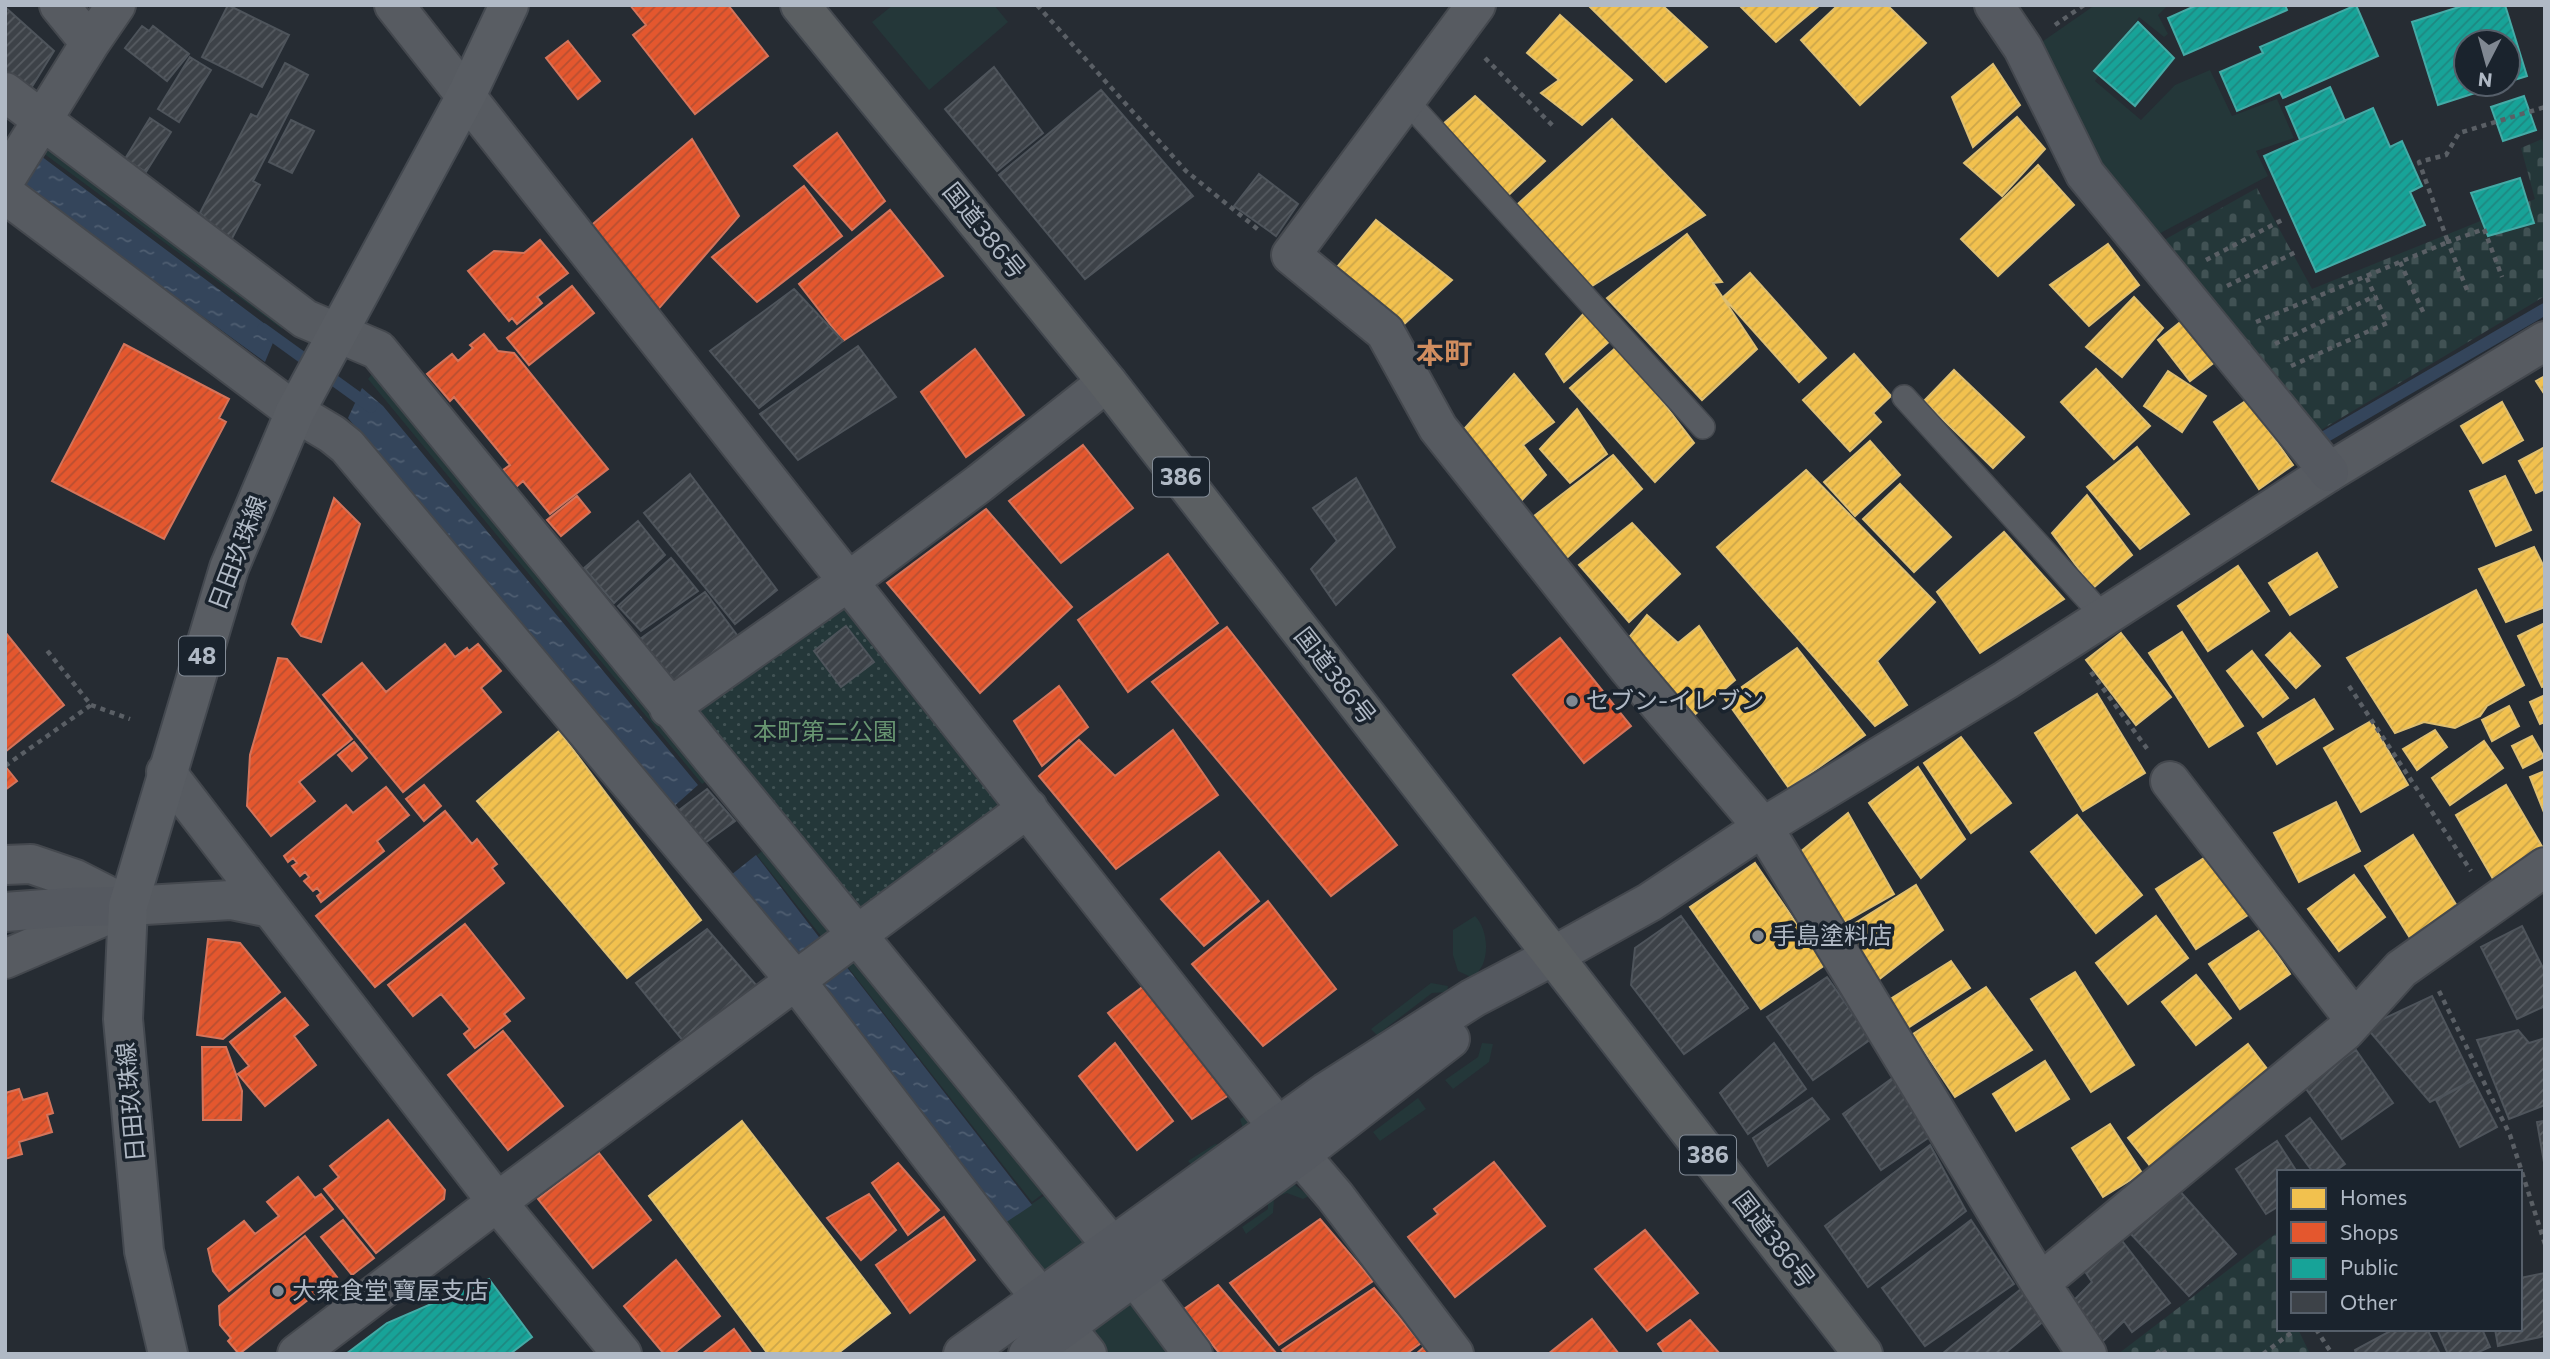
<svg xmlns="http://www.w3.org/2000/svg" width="2550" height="1359" font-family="Commissioner,'Noto Sans JP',sans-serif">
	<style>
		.green { fill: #243739 }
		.cemetery { fill: url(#cemetery-stones) }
		.park { fill: url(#park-dots) }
		.water { fill: url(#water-ripples) }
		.homes { fill: url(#homes-hatch); stroke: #debf72; stroke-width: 2 }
		.shops { fill: url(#shops-hatch); stroke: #d4745b; stroke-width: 2 }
		.public { fill: url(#public-hatch); stroke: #45aaa6; stroke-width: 2 }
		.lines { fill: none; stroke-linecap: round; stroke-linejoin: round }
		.stream { stroke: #34455b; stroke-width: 12 }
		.building { fill: url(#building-hatch); stroke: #4e545b; stroke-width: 2 }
		.lane-casing { stroke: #44484e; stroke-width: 26 }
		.street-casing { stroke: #44484e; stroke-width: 42 }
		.secondary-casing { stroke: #44484e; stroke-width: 42 }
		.primary-casing { stroke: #444950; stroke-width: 42 }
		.highway-casing { stroke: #43484f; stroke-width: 42 }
		.path { stroke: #5a5f65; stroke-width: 4.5; stroke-dasharray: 5 5; stroke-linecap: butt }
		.lane { stroke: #575b61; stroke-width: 23 }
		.street { stroke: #575b61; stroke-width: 38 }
		.secondary { stroke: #555960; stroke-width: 38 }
		.primary { stroke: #595d63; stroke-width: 38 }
		.highway { stroke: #5b5f62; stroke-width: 38 }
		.poi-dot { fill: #808892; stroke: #1a232d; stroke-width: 2.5 }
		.labels { text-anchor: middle; stroke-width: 7; stroke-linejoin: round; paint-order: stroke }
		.shield { fill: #1a232d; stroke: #838c97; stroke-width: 2 }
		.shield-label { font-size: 23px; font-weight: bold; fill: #b0b9c5 }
		.street-label { font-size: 24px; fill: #b0b9c5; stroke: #1a232d }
		.poi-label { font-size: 24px; fill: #b0b9c5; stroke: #1a232d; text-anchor: start }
		.park-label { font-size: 24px; fill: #689571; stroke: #1a232d }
		.quarter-label { font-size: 28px; font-weight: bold; fill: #d18d5f; stroke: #1a232d }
	</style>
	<defs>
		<pattern id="cemetery-stones" width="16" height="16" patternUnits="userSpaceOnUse" patternTransform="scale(1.75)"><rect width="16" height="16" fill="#243739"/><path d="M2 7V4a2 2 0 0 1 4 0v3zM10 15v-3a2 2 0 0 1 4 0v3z" fill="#415254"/></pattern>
		<pattern id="park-dots" width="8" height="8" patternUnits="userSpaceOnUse" patternTransform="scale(1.75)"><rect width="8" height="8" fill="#243739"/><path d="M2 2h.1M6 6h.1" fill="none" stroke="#415254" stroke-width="1.8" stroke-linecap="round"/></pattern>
		<pattern id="water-ripples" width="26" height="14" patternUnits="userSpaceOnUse" patternTransform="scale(1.75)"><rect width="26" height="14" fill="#34455b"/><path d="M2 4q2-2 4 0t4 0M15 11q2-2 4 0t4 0" fill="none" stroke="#4f5e71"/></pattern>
		<pattern id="homes-hatch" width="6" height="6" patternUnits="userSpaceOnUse" patternTransform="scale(1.75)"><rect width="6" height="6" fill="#f2c14e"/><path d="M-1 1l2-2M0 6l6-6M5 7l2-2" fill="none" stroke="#cca64a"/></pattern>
		<pattern id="shops-hatch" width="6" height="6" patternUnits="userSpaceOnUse" patternTransform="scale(1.75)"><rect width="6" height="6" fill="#e4572e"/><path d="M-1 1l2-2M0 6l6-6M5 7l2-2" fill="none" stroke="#b84f31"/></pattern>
		<pattern id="public-hatch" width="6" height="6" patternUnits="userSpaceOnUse" patternTransform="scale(1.75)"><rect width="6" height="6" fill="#17a398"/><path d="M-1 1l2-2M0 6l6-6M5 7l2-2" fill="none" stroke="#1e8881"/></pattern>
		<pattern id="building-hatch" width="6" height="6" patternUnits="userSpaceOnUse" patternTransform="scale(1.75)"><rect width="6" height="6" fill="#3d4248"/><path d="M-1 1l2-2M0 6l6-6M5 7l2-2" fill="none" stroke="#565b61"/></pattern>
	</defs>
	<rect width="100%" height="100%" fill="#262c33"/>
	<path class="green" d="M893,5H994L1008,22L929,90L872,22Z
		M2095,5H2168L2158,15L2168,34L2164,37L2139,17L2095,81L2141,120L2175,85L2210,70L2232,116L2277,99L2294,138L2256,151L2268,176L2153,237L2102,169L2036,46Z
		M48,136L289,314L282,329L39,150Z
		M377,367L715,776L702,784L368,379Z
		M771,844L841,928L824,940L757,855Z
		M1475,916C1486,927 1489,949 1483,964C1481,969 1476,974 1473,978L1458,971L1453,955V930Z
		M859,950L1044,1193L1032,1202L843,961Z
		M1431,983L1448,986L1447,992L1432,993L1377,1035L1371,1029Z
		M1482,1043L1493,1044L1489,1062L1453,1089L1445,1080L1478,1057Z
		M1418,1098L1426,1109L1380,1141L1373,1132Z
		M1248,1114C1253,1129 1253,1149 1233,1154C1228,1155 1220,1152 1215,1151L1194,1167L1188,1161L1215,1144L1231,1146L1243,1139L1244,1132L1240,1119Z
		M1284,1184L1295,1185L1309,1196L1303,1199L1287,1193L1274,1198L1273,1213L1246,1234L1242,1227L1268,1209V1194Z
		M1045,1195L1086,1244L1051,1286L993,1230Z
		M1124,1303L1141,1308L1175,1354H1094L1089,1349L1093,1322Z"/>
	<path class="cemetery" d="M2542,139L2545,150V296L2311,436L2157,244L2257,188L2312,289L2535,199L2521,148Z
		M2279,1231V1329H2298L2310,1354H2118Z"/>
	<path class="park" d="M837,605L852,612L995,796L999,807L870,914L853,912L697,725L701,705Z"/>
	<path class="water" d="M37,153L277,333L265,362L21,184Z
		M362,388L383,406L698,785L671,809L348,418Z
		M756,855L822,941L792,963L726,879Z
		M842,961L1032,1205L1002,1225L810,986Z"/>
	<path class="homes" d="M1588,5H1662L1707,47L1666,82Z
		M1739,5H1820L1776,42Z
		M1838,5H1887L1926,43L1860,105L1801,40Z
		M1560,15L1632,80L1582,125L1541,93L1559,80L1527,53Z
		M1993,64L2020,105L1973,147L1952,97Z
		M1475,96L1545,161L1501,202L1435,131Z
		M2017,117L2045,149L2002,196L1964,163Z
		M1612,119L1705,215L1584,291L1509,212Z
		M2038,165L2074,205L1998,276L1961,239Z
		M1376,220L1452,280L1400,328L1333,272Z
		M1687,234L1722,282L1713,283L1757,349L1702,400L1607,298Z
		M2108,244L2139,285L2089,326L2050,285Z
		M1750,273L1826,358L1799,382L1723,297Z
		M2134,297L2163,328L2122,377L2086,347Z
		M1587,310L1611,340L1564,382L1546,354Z
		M2183,320L2216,361L2190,381L2158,340Z
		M1619,345L1694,443L1655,482L1570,388Z
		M1854,354L1891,396L1873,413L1881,422L1850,451L1803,400Z
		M2096,369L2150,426L2114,459L2061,402Z
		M1954,370L2024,437L1993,468L1924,401Z
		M2168,371L2206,396L2182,432L2144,406Z
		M1514,374L1554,422L1523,445L1546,475L1519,503L1456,438Z
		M2545,376V395L2536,381Z
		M2247,400L2293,465L2259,489L2214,422Z
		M2502,402L2523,440L2483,463L2461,426Z
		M1577,409L1607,454L1570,483L1540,449Z
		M1870,441L1900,475L1855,516L1824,482Z
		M2137,447L2189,514L2140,549L2087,487Z
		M2545,447V489L2536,493L2519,461Z
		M1613,455L1642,489L1560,564L1525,523Z
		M1806,470L1935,602L1877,661L1907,705L1875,726L1717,547Z
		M2505,476L2531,530L2496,546L2470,491Z
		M1900,484L1951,537L1914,572L1863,519Z
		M2087,495L2132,555L2093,588L2052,533Z
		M1632,523L1680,574L1629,622L1579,565Z
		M2004,532L2064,599L1980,653L1937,592Z
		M2534,547L2545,569V607L2506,622L2479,569Z
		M2317,553L2337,587L2290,615L2269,583Z
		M2238,566L2269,611L2208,651L2178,606Z
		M2476,590L2524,685L2487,706L2480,716L2455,728L2424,722L2395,733L2347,658Z
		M1647,615L1678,643L1699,626L1735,680L1686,722L1623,645Z
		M2545,623V686L2542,687L2518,636Z
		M2182,632L2243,726L2209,747L2149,653Z
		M2121,633L2171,697L2136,725L2086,660Z
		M2290,633L2320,666L2296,688L2266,655Z
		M1797,648L1865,735L1789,788L1725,699Z
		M2252,651L2288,698L2263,717L2227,671Z
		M2097,694L2145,773L2083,811L2035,733Z
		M2545,695V722L2540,724L2530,702Z
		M2314,699L2333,729L2277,764L2258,733Z
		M2509,706L2519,726L2492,741L2482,720Z
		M2371,721L2408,785L2361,812L2324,748Z
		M2435,730L2447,747L2417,770L2403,749Z
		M559,731L701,920L627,978L477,801Z
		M2532,736L2544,757L2523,768L2512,746Z
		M1961,737L2011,803L1971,833L1924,763Z
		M2484,741L2503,768L2450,805L2432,778Z
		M1918,767L1965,839L1921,878L1869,803Z
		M2545,771V815L2530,777Z
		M2506,785L2544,850L2493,879L2456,815Z
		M2336,802L2360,851L2299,882L2274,833Z
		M1848,813L1894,894L1836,927L1794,857Z
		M2077,815L2142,895L2096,933L2031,852Z
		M2413,835L2460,911L2412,941L2365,866Z
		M2215,851L2254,911L2196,949L2156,889Z
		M1755,863L1825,965L1761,1009L1690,907Z
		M2354,875L2385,917L2339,951L2308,909Z
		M1916,885L1943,930L1873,984L1841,932Z
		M2156,916L2188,958L2128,1004L2096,963Z
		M2260,930L2290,974L2240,1009L2209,964Z
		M1951,961L1970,988L1903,1031L1889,1000Z
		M2075,972L2134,1065L2091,1092L2031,999Z
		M2196,975L2231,1018L2196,1045L2162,1002Z
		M1986,987L2032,1050L1955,1097L1913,1034Z
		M2248,1044L2275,1079L2155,1172L2128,1138Z
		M2045,1061L2069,1099L2016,1131L1993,1094Z
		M742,1121L890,1313L837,1354H768L649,1196Z
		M2110,1124L2142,1173L2103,1197L2072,1148Z"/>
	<path class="shops" d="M630,5H728L768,56L695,114L633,35L646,25Z
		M568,41L600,81L578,99L546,58Z
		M837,133L885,201L852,230L794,166Z
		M692,139L739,216L654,314L586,230Z
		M804,186L842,236L757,302L712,257Z
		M890,210L943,276L843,341L799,284Z
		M540,240L568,273L537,297L542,303L517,324L512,318L509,321L468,271L494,251L524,253Z
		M572,286L594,313L529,365L507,338Z
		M484,334L498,351L514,353L608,469L550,514L523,481L516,487L503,470L510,465L454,397L450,401L427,374L452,354L458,361L473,348L470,345Z
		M124,344L229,399L219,418L226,422L164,539L52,481Z
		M975,349L1024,415L966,457L921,392Z
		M1083,445L1133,508L1061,563L1009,501Z
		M577,496L590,512L561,536L547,520Z
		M334,498L360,524L321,642L301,636L292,624Z
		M986,509L1072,607L980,693L887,583Z
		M1168,554L1218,623L1128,692L1078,620Z
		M1227,627L1397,845L1331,896L1152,682Z
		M5,632L64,705L5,752Z
		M1560,638L1631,726L1584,763L1513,675Z
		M445,644L455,657L467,648L469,651L478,644L501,671L481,688L501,712L403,792L323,695L362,663L386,692Z
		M278,658L287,659L352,739L299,782L315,801L271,836L247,806L250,755Z
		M1059,686L1088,727L1042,766L1014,721Z
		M1173,730L1218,795L1116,869L1039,776L1079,740L1115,776Z
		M354,742L367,758L352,771L338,755Z
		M5,766L17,781L5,790Z
		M424,785L441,806L424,821L406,799Z
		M386,787L409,815L377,841L384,851L321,902L317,896L321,893L317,888L313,891L304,881L309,877L305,872L300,876L292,866L297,863L293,858L288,862L284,856L346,805L353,813Z
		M445,811L472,844L477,839L497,864L492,868L504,883L375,987L316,916Z
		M1219,852L1259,901L1204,946L1161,899Z
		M1268,901L1336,989L1263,1046L1192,964Z
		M465,924L524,998L504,1014L510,1021L475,1048L464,1034L470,1029L441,994L413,1016L388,985Z
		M208,939L240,943L280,992L223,1039L197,1035Z
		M1149,982L1232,1093L1192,1119L1108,1013Z
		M285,998L308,1025L294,1036L316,1065L265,1106L238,1074L249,1066L230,1042Z
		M503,1031L563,1106L508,1150L448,1075Z
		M1115,1043L1173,1121L1137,1150L1079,1076Z
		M202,1047H226L242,1091L241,1120H203Z
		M19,1089L23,1100L47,1093L53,1113L47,1115L52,1132L19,1142L22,1154L5,1159V1093Z
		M388,1120L445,1190L444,1199L376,1253L324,1189L339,1177L330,1166Z
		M599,1153L651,1220L593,1268L538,1199Z
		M1494,1162L1545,1226L1455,1297L1408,1237L1438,1214L1434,1209Z
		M898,1163L939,1210L908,1235L872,1183Z
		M298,1177L315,1198L321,1194L333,1209L229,1291L213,1271L208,1249L244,1221L255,1234L279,1216L267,1202Z
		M869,1194L896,1230L861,1260L827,1218Z
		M944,1217L975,1260L910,1313L876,1265Z
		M1320,1219L1373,1281L1279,1345L1230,1283Z
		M343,1220L374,1258L352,1275L321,1237Z
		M1645,1230L1698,1293L1647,1331L1595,1269Z
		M305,1236L337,1277L239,1354L228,1341L231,1338L220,1325L219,1306Z
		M676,1260L720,1316L673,1354H664L624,1306Z
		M1218,1285L1277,1354H1220L1184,1309Z
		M1374,1288L1421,1343L1406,1354H1285L1282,1350Z
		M1592,1319L1619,1354H1548Z
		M1690,1320L1720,1354H1665L1658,1344Z
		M734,1329L752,1354H702Z
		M1425,1346L1431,1354H1416Z"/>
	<path class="public" d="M2197,5H2285L2287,10L2184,55L2168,18Z
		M2356,5L2378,56L2283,98L2280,92L2237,111L2220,72L2263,53L2260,47Z
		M2465,5H2505L2527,76L2508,82V42H2466V84H2503L2438,105L2412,22Z
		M2138,22L2174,58L2135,106L2094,71Z
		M2330,87L2345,121L2300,140L2286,107Z
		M2524,96L2536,130L2503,141L2491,107Z
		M2373,108L2390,147L2402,141L2422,186L2410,192L2425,225L2316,272L2264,156Z
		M2520,178L2534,223L2488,236L2471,193Z
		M489,1279L532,1337L510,1354H346L387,1323Z"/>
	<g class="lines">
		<path class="stream" d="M263,329L371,407
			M2316,442L2545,309"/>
	</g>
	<path class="building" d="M228,5L289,35L262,87L202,57Z
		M5,7L54,51L28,93L5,76Z
		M142,26L149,31L153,26L189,54L167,81L125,48Z
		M190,57L211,70L179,122L158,109Z
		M285,63L308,75L253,181L260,185L230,242L200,213L251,114L257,117Z
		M994,67L1043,133L997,171L945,109Z
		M1101,90L1193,196L1085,279L999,175Z
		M150,118L171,132L146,172L125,159Z
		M291,120L314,131L292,173L269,162Z
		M1259,174L1298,204L1276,236L1234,206Z
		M794,289L843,341L759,408L710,351Z
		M858,346L896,397L798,460L760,414Z
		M690,474L777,590L735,624L644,513Z
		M1356,478L1395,547L1336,605L1311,569L1337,541L1313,508Z
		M638,521L665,555L614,603L584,568Z
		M671,558L698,591L641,631L618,606Z
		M705,592L737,635L665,688L632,645Z
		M846,626L874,662L841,687L814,651Z
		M707,789L735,821L701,846L674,814Z
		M1681,916L1748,1008L1684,1054L1631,985L1635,948Z
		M2522,926L2545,972V1006L2517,1019L2481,947Z
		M707,929L764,994L688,1047L636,983Z
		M1827,977L1871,1039L1813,1080L1767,1017Z
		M2432,996L2473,1080L2430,1102L2366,1027Z
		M2518,1030L2529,1043L2545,1038V1105L2509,1119L2477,1040Z
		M1774,1043L1806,1089L1748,1134L1720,1093Z
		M2356,1050L2393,1103L2342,1139L2304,1086Z
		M1894,1077L1931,1136L1881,1170L1843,1114Z
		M2473,1080L2497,1127L2460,1147L2436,1100Z
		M1812,1098L1829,1119L1768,1166L1753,1138Z
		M2310,1118L2345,1164L2334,1172H2313L2286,1136Z
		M2545,1121V1168L2537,1122Z
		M2277,1141L2297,1172H2279V1206L2266,1214L2236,1169Z
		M1930,1145L1966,1211L1868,1287L1825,1226Z
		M2177,1188L2236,1254L2189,1296L2129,1232Z
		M1971,1220L2014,1284L1925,1346L1882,1288Z
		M2116,1233L2170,1303L2132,1332L2124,1321L2100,1344L2071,1303L2092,1282L2080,1264Z
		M2545,1273V1336L2498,1346L2495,1329H2520V1278Z
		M2021,1289L2046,1319L2004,1354H1942Z
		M2394,1329H2427L2440,1354H2356L2355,1350Z
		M2437,1329H2482L2490,1347L2474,1354H2448Z"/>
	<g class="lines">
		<defs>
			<path id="lane" d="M1405,99L1703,427
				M1904,397L2104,617"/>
			<path id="street" d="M59,5L90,43
				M394,5L1300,1155L1335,1196L1454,1354
				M1476,5L1291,255L1385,332L1438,428L1629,669L1763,827L2040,1283L2087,1354
				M5,92L305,319L378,350L1112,1246L1193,1354
				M5,180L90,43L116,5
				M5,194L295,412L332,434L347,446L796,981L1016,1267L1087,1354
				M669,708L849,581L980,483L1107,382
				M166,772L497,1202L622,1354
				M2170,781L2355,1020
				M5,865L31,864L75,879L128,906
				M1553,956L1650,902L1763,827L2006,680L2329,472L2545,341
				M5,959L128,906L231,900L270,908
				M2040,1283L2345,1031L2401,969L2545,867
				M297,1354L497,1202L1028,808"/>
			<path id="secondary" d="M1994,5L2023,48L2085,174L2329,472
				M5,912L71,907L128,906
				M963,1354L1326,1092L1473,998L1553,956
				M1028,1354L1300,1155L1450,1039"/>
			<path id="primary" d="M168,1354L144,1251L123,1019L128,906L229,568L295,412L467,94L509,5"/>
			<path id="highway" d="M800,5L1107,382L1863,1354"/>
		</defs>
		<use href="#lane" class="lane-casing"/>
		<use href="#street" class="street-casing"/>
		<use href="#secondary" class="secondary-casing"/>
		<use href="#primary" class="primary-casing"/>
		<use href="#highway" class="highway-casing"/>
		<path class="path" d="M1037,5L1186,171L1260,231
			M2055,25L2084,5
			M1485,58L1555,128
			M2206,260L2282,220
			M2400,262L2425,316
			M2227,286L2298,251
			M2467,290L2448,242L2484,229L2502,277
			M2256,322L2448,242L2419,162L2446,155L2459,133L2545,107
			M2275,344L2375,296
			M2291,366L2387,323L2366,276
			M2091,672L2148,750
			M2349,686L2471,871
			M91,705L130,719
			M5,766L91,705L45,648
			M2439,991L2510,1135L2545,1244
			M2316,1329L2332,1354
			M2156,1354L2162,1349L2166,1354
			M2263,1354L2296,1329"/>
		<use href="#lane" class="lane"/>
		<use href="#street" class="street"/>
		<use href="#secondary" class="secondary"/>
		<use href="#primary" class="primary"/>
		<use href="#highway" class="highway"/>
	</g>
	<g class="poi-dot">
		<circle cx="1572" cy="701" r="7"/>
		<circle cx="1758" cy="936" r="7"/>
		<circle cx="278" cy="1291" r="7"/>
	</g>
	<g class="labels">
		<g class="shield">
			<rect x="1153" y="457.5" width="56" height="39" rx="5"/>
			<rect x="179" y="636.5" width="46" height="39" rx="5"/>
			<rect x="1680" y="1135.5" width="56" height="39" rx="5"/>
		</g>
		<g class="shield-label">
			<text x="1181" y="485">386</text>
			<text x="202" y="664">48</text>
			<text x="1708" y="1163">386</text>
		</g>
		<g class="street-label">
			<text transform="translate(984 231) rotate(51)" y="8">国道386号</text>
			<text transform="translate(238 553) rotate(-69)" y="8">日田玖珠線</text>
			<text transform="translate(1335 676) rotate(52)" y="8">国道386号</text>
			<text transform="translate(131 1102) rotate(-95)" y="8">日田玖珠線</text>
			<text transform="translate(1774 1240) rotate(52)" y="8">国道386号</text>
		</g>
		<g class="poi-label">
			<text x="1586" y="709">セブン-イレブン</text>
			<text x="1772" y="944">手島塗料店</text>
			<text x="292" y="1299">大衆食堂 寶屋支店</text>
		</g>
		<g class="park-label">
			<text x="825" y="740">本町第二公園</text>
		</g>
		<g class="quarter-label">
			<text x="1444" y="363">本町</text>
		</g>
	</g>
	<rect width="2550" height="1359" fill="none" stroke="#b0b9c5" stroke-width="14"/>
	<rect x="2277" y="1170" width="245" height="161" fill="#1a232d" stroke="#565f6a" stroke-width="2"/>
	<rect x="2291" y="1188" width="35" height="21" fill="#f2c14e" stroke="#565f6a" stroke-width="2"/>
	<text x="2340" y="1205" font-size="21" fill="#b0b9c5">Homes</text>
	<rect x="2291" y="1222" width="35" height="21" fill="#e4572e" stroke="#565f6a" stroke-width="2"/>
	<text x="2340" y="1240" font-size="21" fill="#b0b9c5">Shops</text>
	<rect x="2291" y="1258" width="35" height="21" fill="#17a398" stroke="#565f6a" stroke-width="2"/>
	<text x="2340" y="1275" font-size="21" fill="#b0b9c5">Public</text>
	<rect x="2291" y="1292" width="35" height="21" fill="#3d4248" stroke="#565f6a" stroke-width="2"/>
	<text x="2340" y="1310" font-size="21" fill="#b0b9c5">Other</text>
	<g transform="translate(2487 63) rotate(186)"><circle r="33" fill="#1a232d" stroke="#565f6a" stroke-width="2"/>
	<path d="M0-5L12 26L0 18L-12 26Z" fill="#808892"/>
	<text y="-10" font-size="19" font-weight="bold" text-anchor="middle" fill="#b0b9c5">N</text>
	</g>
</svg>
